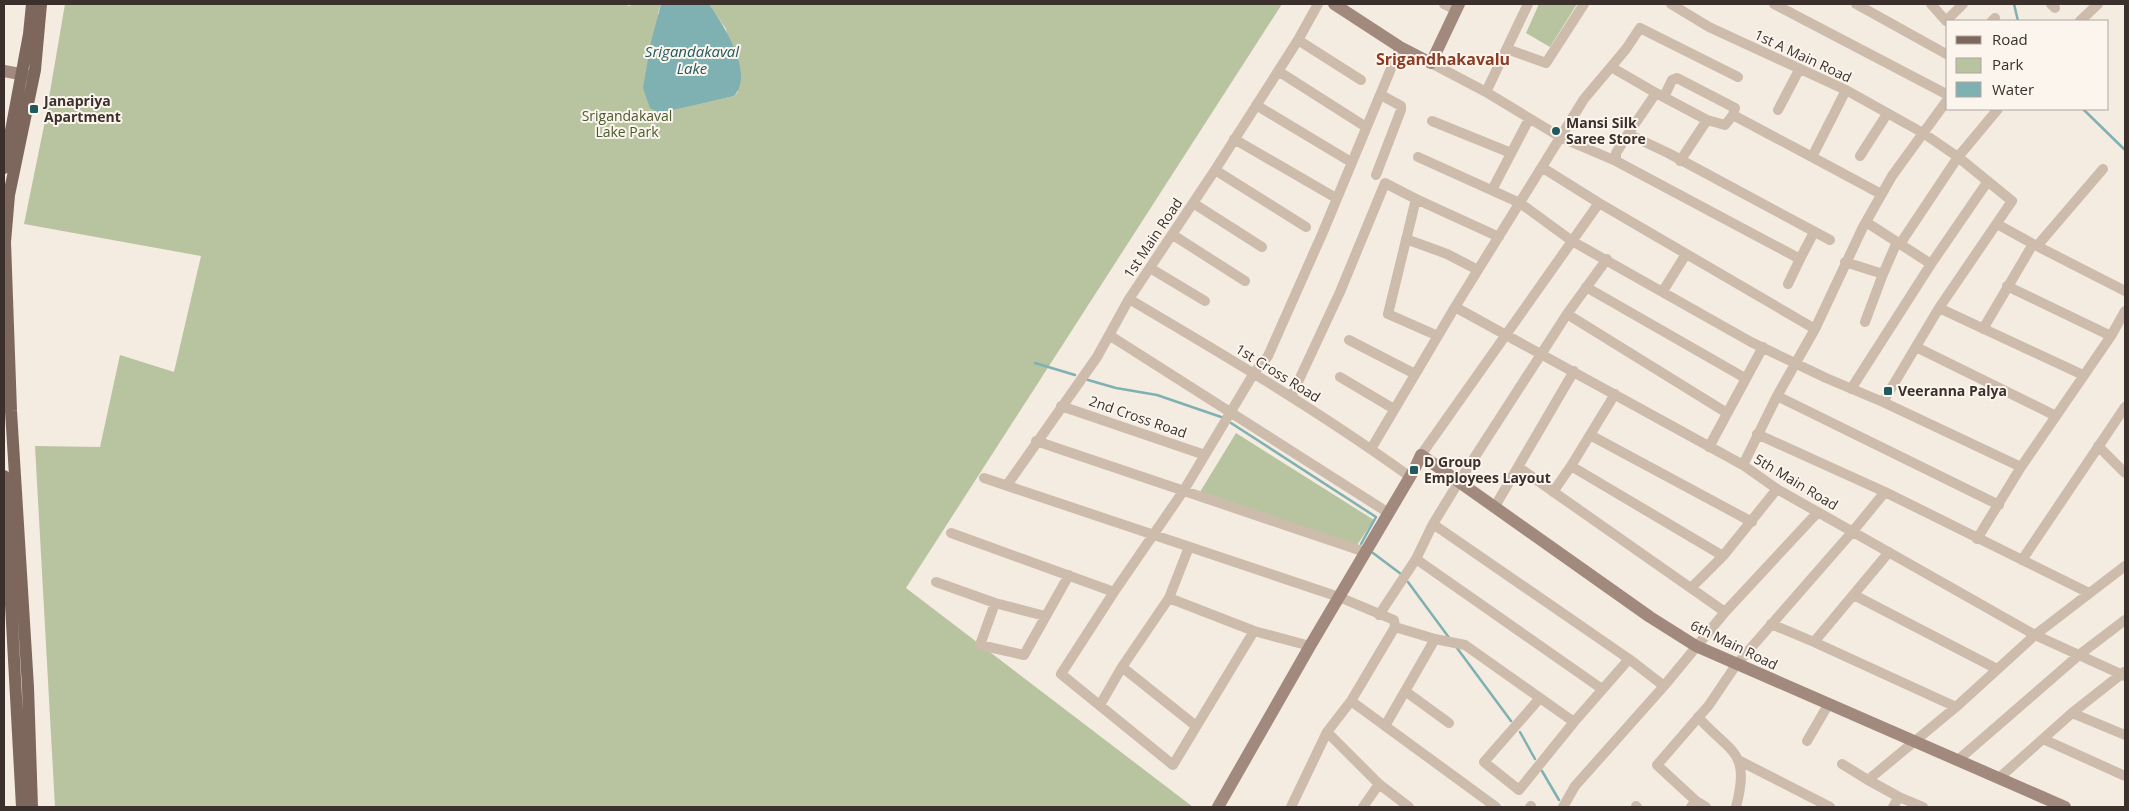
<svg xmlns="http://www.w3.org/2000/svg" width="2129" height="811" font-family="'Open Sans',sans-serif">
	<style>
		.green { fill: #b8c4a0 }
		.water { fill: #7fb0b2 }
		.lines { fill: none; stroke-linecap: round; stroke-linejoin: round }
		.stream { stroke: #7fb0b2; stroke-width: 2.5 }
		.street { stroke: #cdbbac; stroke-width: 10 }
		.secondary { stroke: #a18a7d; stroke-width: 12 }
		.primary { stroke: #7d675c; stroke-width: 12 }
		.poi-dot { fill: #1f5a5e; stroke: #fbf5ee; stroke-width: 2 }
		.labels { text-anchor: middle; stroke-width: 4; stroke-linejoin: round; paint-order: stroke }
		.street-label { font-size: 14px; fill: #3b302b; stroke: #fbf5ee }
		.poi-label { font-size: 14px; font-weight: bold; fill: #3b302b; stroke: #fbf5ee; text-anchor: start }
		.park-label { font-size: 14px; fill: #4a5a2e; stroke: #fbf5ee }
		.water-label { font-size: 15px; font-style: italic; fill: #1f5a5e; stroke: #fbf5ee }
		.quarter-label { font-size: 16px; font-weight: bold; fill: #8c3b22; stroke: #fbf5ee }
	</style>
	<rect width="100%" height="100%" fill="#f4ebe1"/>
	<path class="green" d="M65,4H623L630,6L631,4H661L658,13L657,112L734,96L738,92L726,29L709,4H1282L906,588L1193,807H55L35,446L100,447L120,355L174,372L201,256L24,224L45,121Z
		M1539,4H1577L1550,47L1526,33Z
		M1236,433L1374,520L1357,545L1200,492Z"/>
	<path class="water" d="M661,4H709C723,24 755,74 734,96L668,111L657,112L650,108L643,88L651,42Z"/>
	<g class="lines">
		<path class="stream" d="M2014,4L2018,21
			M2083,109L2125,150
			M1035,363L1075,375
			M1088,380L1116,388L1157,395L1224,418
			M1231,423L1376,517L1361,544
			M1373,553L1401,574
			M1408,582L1450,639
			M1457,648L1511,721
			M1520,732L1535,759
			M1542,771L1559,800"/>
		<path class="street" d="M1444,4L1456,10
			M1671,4L1709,27L1846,90L1923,133L1958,157L1998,109
			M1774,4L1948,95
			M1856,4L1948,55
			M1931,4L1946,21L1963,4
			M2051,4L2055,8
			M1992,21L1995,18
			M2080,21L2098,4
			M1298,40L1361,80
			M1507,49L1546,63L1584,4
			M1431,63L1486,92L1562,138L1616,161V153L1628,134L1668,153L1830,240
			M1611,67L1656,93
			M1278,71L1366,127
			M1846,90L1812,157L1881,194
			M1486,92L1528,4
			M1664,97L1672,80L1677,78L1735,108L1733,115L1812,157
			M1256,105L1351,162
			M1778,110L1799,70
			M1707,120L1725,125L1733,115
			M1432,121L1511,153
			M1628,134L1656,93L1707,120L1680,161
			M1234,139L1336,198
			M1860,156L1887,114
			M1418,157L1520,203L1572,241L1751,342L1826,378L1883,402L1939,308L2012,201L1958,157L1900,244
			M1616,161L1800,259L1814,232
			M1543,168L1599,203L1815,329
			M1215,170L1306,227
			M1376,175L1401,110V106L1381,95
			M1492,190L1529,119
			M1416,199L1388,314L1438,336
			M1193,203L1262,247
			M1866,222L1931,264L1988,181
			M1997,224L2033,244L2125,291
			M1173,235L1245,281
			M1406,239L1447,254L1478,270
			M2037,246L2103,169
			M1845,262L1883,274L1897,242
			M1150,268L1205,301
			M1788,284L1800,259
			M2007,286L2111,336
			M1586,287L1745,378
			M1663,291L1686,254
			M1129,299C1224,355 1319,411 1409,476
			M1455,307L1743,465L1777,489L2035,635L2125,676
			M1939,308L2083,375
			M1567,314L1727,413
			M1865,322L1883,274
			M1983,329L2033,244
			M1109,335L1387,512
			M1349,340L1415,374
			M1916,347L2056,416
			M1340,377L1394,409
			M1851,389L1931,264
			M1777,396L1999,505
			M1291,397L1340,292L1385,183L1416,199L1499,237
			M1883,402L2021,467
			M1061,406L1205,455
			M1757,434L1885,492L2089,593
			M1590,435L1752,522
			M1036,441L1365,552
			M2098,446L2125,473
			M1709,447L1763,347
			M1371,449L1455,307L1584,99L1626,49L1640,28L1738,77
			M1421,455L1599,203
			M1743,465L1777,396L1815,329L1863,227L1892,176L1948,99
			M1571,466L1723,556
			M1518,467L1725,612
			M984,478L1339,597L1394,620L1395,627L1351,701L1327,732L1291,807
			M1007,485L1097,357L1129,299L1215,170L1298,40L1318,4
			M1553,492L1571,466L1615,394
			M1494,508L1574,371
			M1433,524L1629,659
			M951,533L1114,592
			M1977,539L2021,467L2111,336L2125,311
			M1416,559L1602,689
			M2022,560L2125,407
			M936,582L995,603L980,645L1024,655L1069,575
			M1691,588L1723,556L1777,489
			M1854,595L1997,669
			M1169,598L1254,631L1310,646
			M995,603L1045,616
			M1379,615L1416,559L1433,524L1458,483L1567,314L1607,259
			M1771,624L1814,642L1956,707
			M1395,627L1435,639L1465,645L1574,722L1629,659L1664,686
			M1254,631L1173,765L1061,674L1114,592L1184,490L1254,373L1268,356L1323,232L1400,47
			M1814,642L1889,552
			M1122,667L1196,726
			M1405,691L1449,723
			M1540,698L1484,762L1519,790L1574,722
			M1351,701L1496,807
			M1100,705L1122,667L1169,598L1189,547
			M2072,713L2125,735
			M1698,717C1731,754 1751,750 1736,807
			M1385,726L1435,639
			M1327,732L1379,784L1409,807
			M2043,739L2125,776
			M1807,741L1828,705
			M1958,760L2079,655L2125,620
			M1740,761L1830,807
			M1842,764L1868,780
			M1999,778L2072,713L2124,672
			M1696,801L1657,765L1709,705L1736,665L1853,531L1885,492
			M1636,806L1637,807
			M1363,807L1379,784
			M1530,807L1531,806
			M1563,807L1575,786L1664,686L1725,612L1818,512
			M1691,807L1696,801L1706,807
			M1893,807L1899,797
			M1923,807L1899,797L1868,780L1956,707L2035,635L2125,566"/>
		<path class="secondary" d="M1334,4L1400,47L1431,63L1459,4
			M4,71L31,76
			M1218,807L1310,646L1414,470L1421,455L1650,617L1696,646L2065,807"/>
		<path class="primary" d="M4,168L29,34L32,4
			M4,476L22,807
			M32,807L28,687L11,411L5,242L9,195L35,70L41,4"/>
	</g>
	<g class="poi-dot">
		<rect x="29" y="104" width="10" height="10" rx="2.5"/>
		<circle cx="1556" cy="131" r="5"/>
		<rect x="1883" y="386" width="10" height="10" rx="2.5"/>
		<rect x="1409" y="465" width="10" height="10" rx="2.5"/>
	</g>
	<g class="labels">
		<g class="street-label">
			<text transform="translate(1803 56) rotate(25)" y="5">1st A Main Road</text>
			<text transform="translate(1153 238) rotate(-56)" y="5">1st Main Road</text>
			<text transform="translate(1278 373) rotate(32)" y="5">1st Cross Road</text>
			<text transform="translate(1138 417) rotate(19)" y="5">2nd Cross Road</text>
			<text transform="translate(1796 482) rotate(31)" y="5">5th Main Road</text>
			<text transform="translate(1734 645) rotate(26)" y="5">6th Main Road</text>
		</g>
		<g class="poi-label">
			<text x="44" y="106">Janapriya<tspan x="44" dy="16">Apartment</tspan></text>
			<text x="1566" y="128">Mansi Silk<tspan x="1566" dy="16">Saree Store</tspan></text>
			<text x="1898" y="396">Veeranna Palya</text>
			<text x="1424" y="467">D Group<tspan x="1424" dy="16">Employees Layout</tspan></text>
		</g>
		<g class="park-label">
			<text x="627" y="121">Srigandakaval<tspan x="627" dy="16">Lake Park</tspan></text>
		</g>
		<g class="water-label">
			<text x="692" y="57">Srigandakaval<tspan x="692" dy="17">Lake</tspan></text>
		</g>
		<g class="quarter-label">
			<text x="1443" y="65">Srigandhakavalu</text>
		</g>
	</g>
	<rect width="2129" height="811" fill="none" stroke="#3b302b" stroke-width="10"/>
	<rect x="1946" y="20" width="162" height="90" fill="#fbf5ee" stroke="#aea6a0"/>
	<rect x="1956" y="36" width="25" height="8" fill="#7d675c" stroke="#aea6a0"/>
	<text x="1992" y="45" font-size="15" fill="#3b302b">Road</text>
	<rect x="1956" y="58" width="25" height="15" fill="#b8c4a0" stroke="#aea6a0"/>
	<text x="1992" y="70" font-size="15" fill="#3b302b">Park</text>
	<rect x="1956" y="82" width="25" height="15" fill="#7fb0b2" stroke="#aea6a0"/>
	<text x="1992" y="95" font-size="15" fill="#3b302b">Water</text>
</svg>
